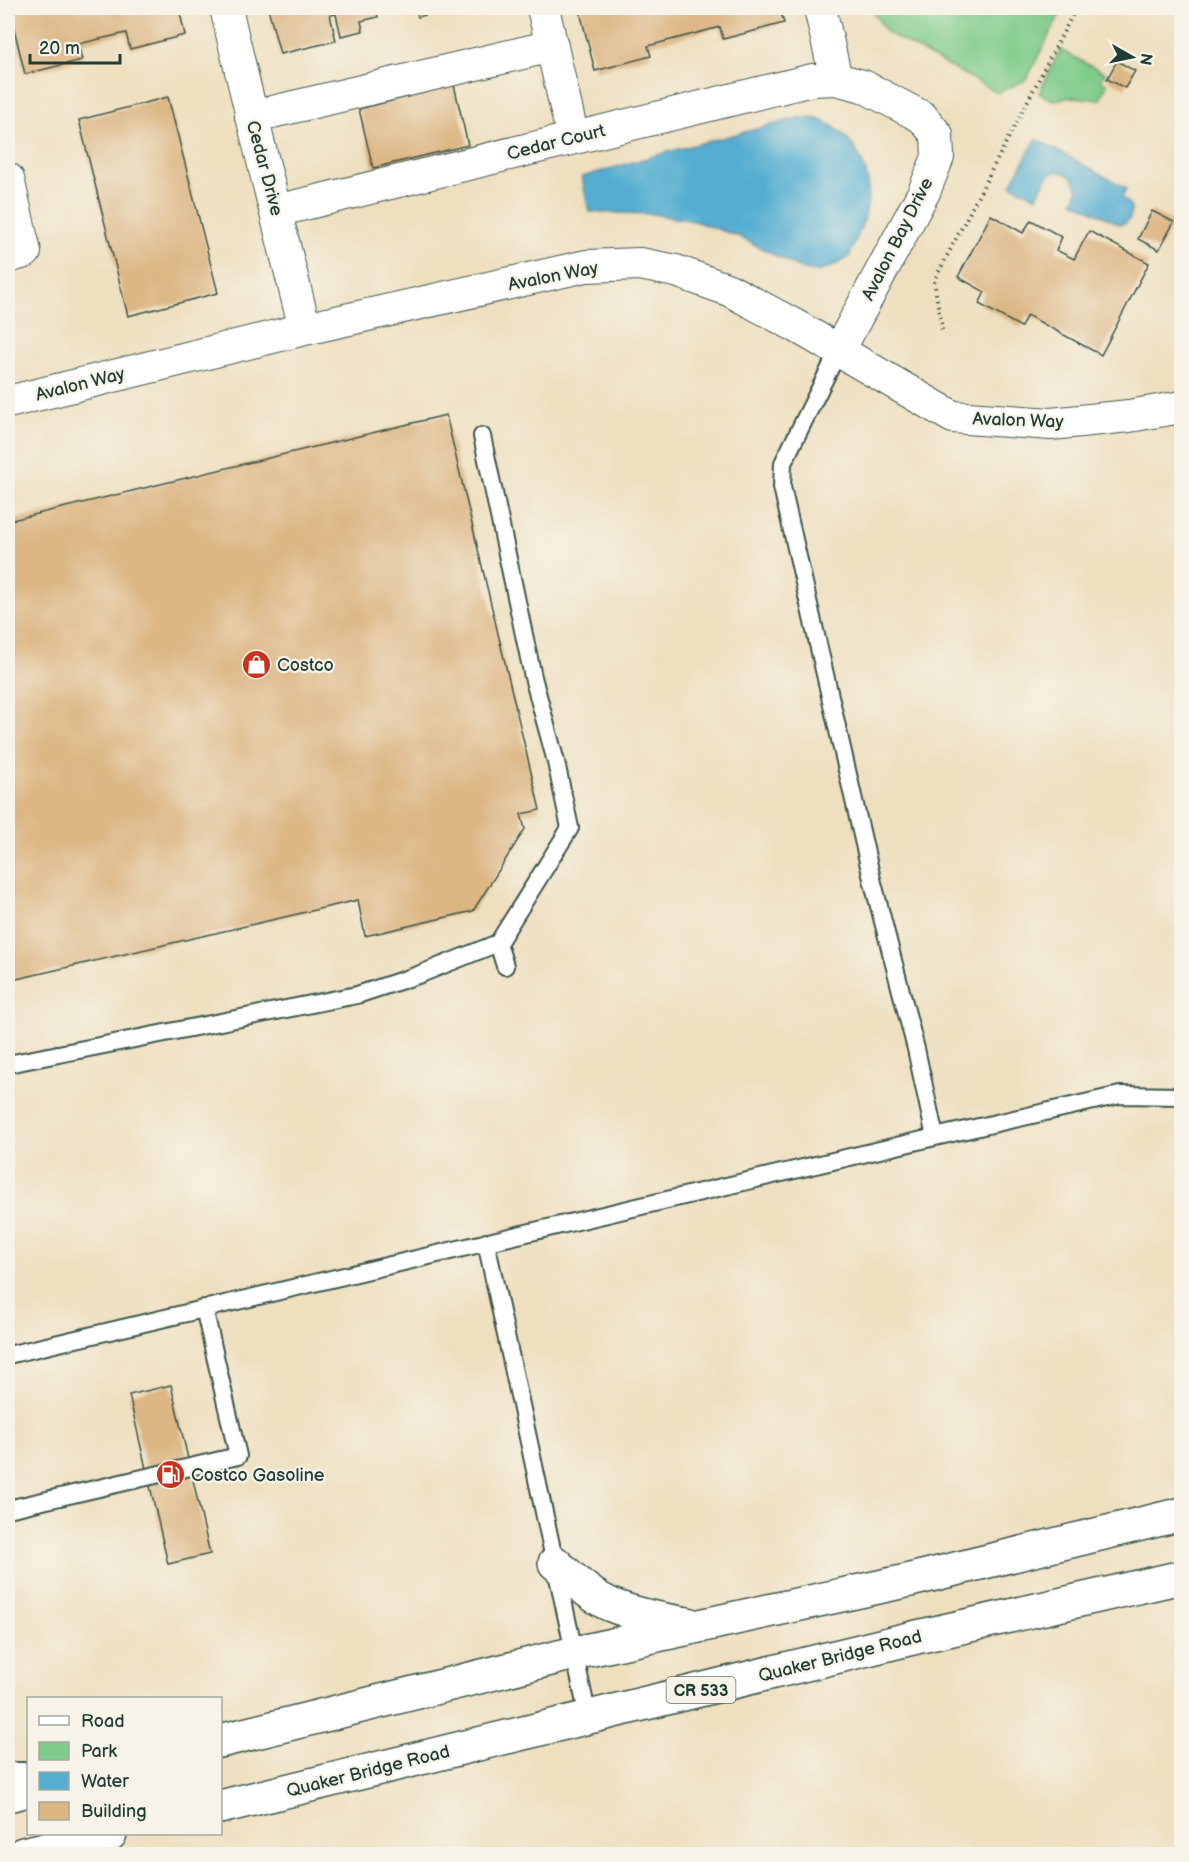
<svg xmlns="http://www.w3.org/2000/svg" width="1189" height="1862" font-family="'Balsamiq Sans',sans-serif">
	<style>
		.green { fill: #80cc8b; stroke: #508460; stroke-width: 1.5 }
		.water { fill: #54aed1; stroke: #3a7682; stroke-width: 1.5 }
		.building { fill: #dcb683 }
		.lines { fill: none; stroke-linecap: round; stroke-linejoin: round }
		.lane-casing { stroke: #3e5549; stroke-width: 20 }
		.street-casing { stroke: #3e5549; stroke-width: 34 }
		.primary-casing { stroke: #3e5549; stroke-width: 36 }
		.path { stroke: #3e5549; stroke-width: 4; stroke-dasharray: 1.5 4.5; stroke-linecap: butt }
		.lane { stroke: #fff; stroke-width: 16 }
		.street { stroke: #fff; stroke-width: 32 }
		.primary { stroke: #fff; stroke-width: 33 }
		.labels { text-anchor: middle; stroke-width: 4.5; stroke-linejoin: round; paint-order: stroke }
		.shield { fill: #f7f3e8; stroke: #60746a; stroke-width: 1.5 }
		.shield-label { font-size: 16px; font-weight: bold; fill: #1f3d34 }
		.street-label { font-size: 18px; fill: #1f3d34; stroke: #f7f3e8 }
		.poi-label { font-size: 18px; fill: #1f3d34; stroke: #f7f3e8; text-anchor: start }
	</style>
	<rect width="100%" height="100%" fill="#f7f3e8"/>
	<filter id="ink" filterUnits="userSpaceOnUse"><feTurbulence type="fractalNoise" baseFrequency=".0167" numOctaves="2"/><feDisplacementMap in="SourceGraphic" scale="12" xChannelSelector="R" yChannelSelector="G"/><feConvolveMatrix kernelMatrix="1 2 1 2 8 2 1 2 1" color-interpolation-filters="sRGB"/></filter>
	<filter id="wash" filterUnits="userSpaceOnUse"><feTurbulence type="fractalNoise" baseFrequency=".008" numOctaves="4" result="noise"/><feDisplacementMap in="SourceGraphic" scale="24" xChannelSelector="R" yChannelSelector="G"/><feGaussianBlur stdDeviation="1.35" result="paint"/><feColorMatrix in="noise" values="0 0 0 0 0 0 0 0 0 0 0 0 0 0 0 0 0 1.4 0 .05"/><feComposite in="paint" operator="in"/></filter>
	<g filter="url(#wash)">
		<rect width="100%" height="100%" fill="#eedfbf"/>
		<path class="green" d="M875,8H1063L1026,80L998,93L886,32L873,11Z
			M1060,50L1105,73L1101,81L1107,84L1100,100L1075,97L1053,100L1039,93Z"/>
		<path class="water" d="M798,118C804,118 811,118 817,119C850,130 872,166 868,200C866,219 856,239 849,257L833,266L817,272L804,270L738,236L694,221L652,214L589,212L582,177L671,151Z
			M1036,139L1126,188L1122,198C1131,204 1133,208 1130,218L1125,223L1119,224L1073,201C1076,197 1078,193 1077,188C1076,178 1062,168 1052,173C1045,177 1040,190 1037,197L1011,185Z"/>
		<g id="blocks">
			<path class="building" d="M9,8H179L185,35L130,49L126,33L78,44L82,60L25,74Z
				M268,8H376L378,17L361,21L363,31L341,36L336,14L330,15L336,41L280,54Z
				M398,8H439L440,11L418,17L416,9L399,13Z
				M579,8H780L784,23L723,39L720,27L648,46L651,56L595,71Z
				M1117,61L1135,71L1125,88L1107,79Z
				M454,85L468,145L373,168L359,109Z
				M168,97L218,293L128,316L79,120Z
				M1152,211L1174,222L1159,250L1138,239Z
				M991,215L1023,233L1031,220L1062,237L1056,250L1074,259L1089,231L1149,263L1101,355L1027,315L1021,327L979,304L985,292L958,277Z
				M446,415L540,810L521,814L525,829L473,911L365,936L358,900L8,981V521Z
				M171,1385L210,1554L168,1564L129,1395Z"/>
		</g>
	</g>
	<g filter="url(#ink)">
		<use href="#blocks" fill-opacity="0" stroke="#3e5549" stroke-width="1.5"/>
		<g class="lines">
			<defs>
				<path id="lane" d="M839,350L783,463L782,487L872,879L916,1049L935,1137
					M482,436L533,677L556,762L570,828L498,943L505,966
					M8,1064L357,995L418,975L498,943
					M486,1242L588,1717
					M8,1355L935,1137L1120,1095L1182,1096
					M8,1509L238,1456L204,1308
					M8,1771H28"/>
				<path id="street" d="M226,8C251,115 278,222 305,329
					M543,8L573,138
					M820,8L836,79
					M251,117L552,46
					M8,179L25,252L8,257
					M276,211L812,80L836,79L863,86L922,117L937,135L938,157L924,192L839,350
					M8,402L305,329L586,266L640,264L676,271L729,290L796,326L953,417L1051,424L1129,416L1182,407"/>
				<path id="primary" d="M555,1563C572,1578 590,1596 611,1605C636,1615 662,1620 688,1624
					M220,1741L575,1653L906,1581L1182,1514
					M8,1795L28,1790
					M220,1807L917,1637L1182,1577
					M23,1854L110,1834"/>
			</defs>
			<use href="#lane" class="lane-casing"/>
			<use href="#street" class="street-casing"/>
			<use href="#primary" class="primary-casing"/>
			<path class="path" d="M942,330L934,281L1076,8"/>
			<use href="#lane" class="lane"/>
			<use href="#street" class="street"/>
			<use href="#primary" class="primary"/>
		</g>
	</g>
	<defs>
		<symbol id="shop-disc" viewBox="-11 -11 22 22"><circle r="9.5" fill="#c8321e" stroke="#f7f3e8"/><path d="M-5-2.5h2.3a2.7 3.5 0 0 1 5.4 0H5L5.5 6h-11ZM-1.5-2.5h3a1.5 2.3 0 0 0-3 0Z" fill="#fff"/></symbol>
		<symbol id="fuel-disc" viewBox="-11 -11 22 22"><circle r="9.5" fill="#c8321e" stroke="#f7f3e8"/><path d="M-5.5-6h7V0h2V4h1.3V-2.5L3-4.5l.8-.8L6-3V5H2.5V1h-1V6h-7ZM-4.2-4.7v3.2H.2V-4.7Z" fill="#fff"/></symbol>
	</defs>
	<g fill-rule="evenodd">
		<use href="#shop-disc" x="240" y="648" width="33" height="33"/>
		<use href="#fuel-disc" x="154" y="1458" width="33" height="33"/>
	</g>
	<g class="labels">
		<rect class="shield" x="666.5" y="1677" width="69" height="26" rx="4.5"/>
		<g class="shield-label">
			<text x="701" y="1696">CR 533</text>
		</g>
		<g class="street-label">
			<text transform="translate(556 142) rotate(-14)" y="6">Cedar Court</text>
			<text transform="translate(265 168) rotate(75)" y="6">Cedar Drive</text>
			<text transform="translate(897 239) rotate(-63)" y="6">Avalon Bay Drive</text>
			<text transform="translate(553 276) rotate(-11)" y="6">Avalon Way</text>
			<text transform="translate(80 384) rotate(-14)" y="6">Avalon Way</text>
			<text transform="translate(1018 420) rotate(2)" y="6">Avalon Way</text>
			<text transform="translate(840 1656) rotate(-14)" y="6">Quaker Bridge Road</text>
			<text transform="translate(368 1771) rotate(-14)" y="6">Quaker Bridge Road</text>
		</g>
		<g class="poi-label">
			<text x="277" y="671">Costco</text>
			<text x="191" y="1481">Costco Gasoline</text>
		</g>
	</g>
	<rect width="1189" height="1862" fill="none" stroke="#f7f3e8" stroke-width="30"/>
	<rect x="27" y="1697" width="195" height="138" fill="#f7f3e8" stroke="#a1aaa0" stroke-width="1.5"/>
	<rect x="39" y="1716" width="30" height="9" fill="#ffffff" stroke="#a1aaa0" stroke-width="1.5"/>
	<text x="81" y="1727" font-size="18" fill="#1f3d34">Road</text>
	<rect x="39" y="1742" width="30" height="18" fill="#80cc8b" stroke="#a1aaa0" stroke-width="1.5"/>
	<text x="81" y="1757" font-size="18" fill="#1f3d34">Park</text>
	<rect x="39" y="1772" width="30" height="18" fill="#54aed1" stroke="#a1aaa0" stroke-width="1.5"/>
	<text x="81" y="1787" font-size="18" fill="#1f3d34">Water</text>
	<rect x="39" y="1802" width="30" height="18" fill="#dcb683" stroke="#a1aaa0" stroke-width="1.5"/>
	<text x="81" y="1817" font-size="18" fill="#1f3d34">Building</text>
	<g transform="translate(1132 57) rotate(99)" stroke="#f7f3e8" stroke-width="4.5" paint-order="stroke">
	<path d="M0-4.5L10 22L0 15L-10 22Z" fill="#1f3d34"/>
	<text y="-9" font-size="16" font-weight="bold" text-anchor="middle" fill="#1f3d34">N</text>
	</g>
	<path d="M30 54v9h90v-9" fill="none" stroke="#1f3d34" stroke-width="3"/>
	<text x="39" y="54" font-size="18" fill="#1f3d34" stroke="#f7f3e8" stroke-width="4.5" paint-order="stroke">20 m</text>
</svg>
